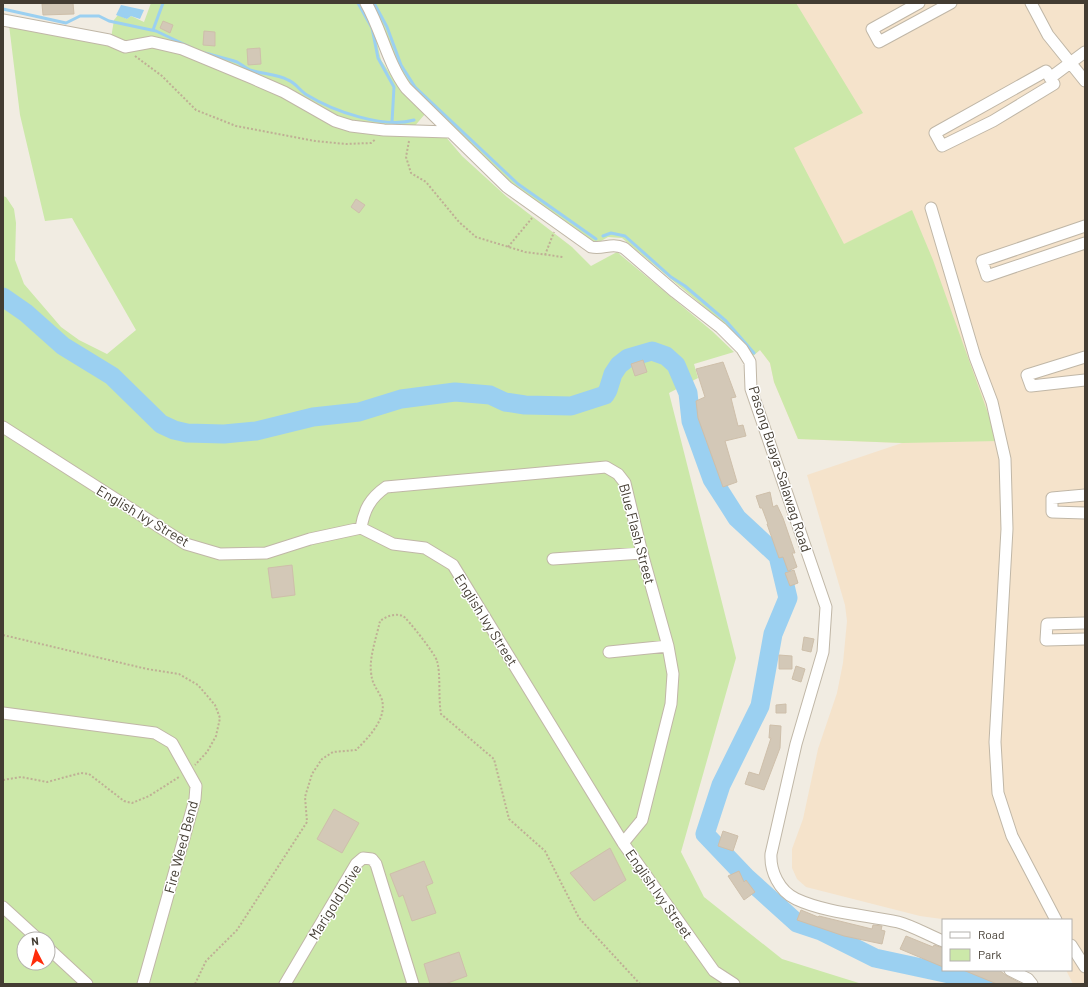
<svg xmlns="http://www.w3.org/2000/svg" width="1088" height="987" font-family="Barlow,sans-serif">
	<style>
		.commercial { fill: #f5e3cb }
		.green { fill: #cce8a9; fill-rule: evenodd }
		.water { fill: #9bd0f1 }
		.lines { fill: none; stroke-linecap: round; stroke-linejoin: round }
		.stream { stroke: #9bd0f1; stroke-width: 3 }
		.river { stroke: #9bd0f1; stroke-width: 19 }
		.building { fill: #d3c8b7; stroke: #cebfaa }
		.minor-casing { stroke: #c0b7a7; stroke-width: 13 }
		.path { stroke: #bfaf95; stroke-width: 2; stroke-dasharray: 2 2; stroke-linecap: butt }
		.minor { stroke: #fff; stroke-width: 11 }
		.labels { text-anchor: middle; stroke-width: 3; stroke-linejoin: round; paint-order: stroke }
		.street-label { font-size: 14px; fill: #433c32; stroke: #fff }
	</style>
	<rect width="100%" height="100%" fill="#f1ece2"/>
	<path class="commercial" d="M395,3H1085V984H1073L1066,970H1071V920H949L920,916L806,887L797,879L792,868V849L803,819L818,749L837,693L843,663L847,621L845,605L807,475L902,443L798,439L774,382L770,363L757,346Z"/>
	<path class="green" d="M151,3H361L372,22L381,60L403,93L425,114L413,128L358,122L339,118L194,52L128,43L111,38L114,20L118,15L127,19L131,16L144,22Z
		M370,3H796L863,113L794,148L844,244L912,210L933,260L998,441L903,443L798,439L774,382L770,363L760,350L753,356L727,326L622,238L608,237L596,244L515,187L439,115L401,75Z
		M9,25L92,41L121,50L157,46L174,50L268,88L322,118L445,136L462,156L507,197L572,247L591,266L617,252L712,331L734,352L694,364L698,378L669,393L736,658L681,852L704,897L782,959L862,984H3V196L6,197L14,209L16,223L15,260L24,284L61,327L79,340L107,354L136,330L72,218L45,221L20,115ZM24,939H48V963H24Z"/>
	<path class="water" d="M121,5L144,10L140,19L131,16L127,19L116,15Z"/>
	<g class="lines">
		<path class="stream" d="M358,3L372,28L378,58L394,87L392,122
			M374,3L387,27L401,65L415,87L518,184L596,239
			M3,9L66,23L80,16H99L109,21L156,31L192,48
			M153,30L163,3
			M205,53C215,56 226,58 237,62C241,64 245,68 250,70C262,74 277,74 288,80C296,83 300,91 307,95C333,111 384,129 414,120
			M603,236L611,233L625,236L671,277L685,286L726,321L754,353"/>
		<path class="river" d="M3,297L26,313L63,346L112,376L161,424L174,430L187,433L224,434L256,431L313,417L359,412L401,399L455,392L490,395L505,402L525,405L571,406L605,395L608,390L613,374L619,365L628,358L652,351L666,356L676,365L688,393L691,421L712,479L737,518L778,556L788,598L773,634L760,706L721,785L705,834L746,877L797,923L821,931L875,958L996,984"/>
	</g>
	<path class="building" d="M63,3H73L74,14L43,15L42,4Z
		M163,21L173,25L170,33L160,28Z
		M204,31L215,32V46L203,45Z
		M260,48L261,64L248,65L247,49Z
		M356,199L365,205L359,213L351,207Z
		M643,360L647,372L635,376L631,364Z
		M723,362L736,397L731,398L738,426L743,425L746,436L725,441L737,482L723,487L698,418L696,401L705,397L696,369Z
		M770,492L773,507L777,505L783,518L795,553H792L797,567L788,571L783,557L779,558L767,524H768L762,508H760L756,496Z
		M292,565L295,595L272,598L268,568Z
		M794,570L798,583L790,586L785,573Z
		M804,637L814,639L811,652L802,650Z
		M779,655L792,656V669H779Z
		M796,666L805,669L801,682L792,679Z
		M786,704V713H776V705Z
		M770,725L781,726L780,748L764,790L745,784L749,772L759,775L771,738H769Z
		M334,809L359,823L342,853L317,839Z
		M723,831L738,836L733,851L718,846Z
		M610,848L626,880L594,901L570,873Z
		M424,861L433,883L426,886L436,913L412,921L403,895L399,897L390,874Z
		M739,871L744,882L746,880L755,892L744,900L728,876Z
		M801,910L818,917L819,916L872,929L873,925L882,926L881,930L885,931L882,944L844,936L797,920Z
		M906,936L933,947L934,945L943,948V967L900,949Z
		M459,952L467,976L445,984H430L424,964Z
		M963,970H999L1007,976L1022,984H997Z"/>
	<g class="lines">
		<defs>
			<path id="minor" d="M366,3C382,31 387,62 406,88L507,187L591,247C604,250 610,242 624,248L675,292L721,328L742,349L750,362L751,389L826,607L823,652L796,744L771,854C770,871 779,891 796,899C826,913 866,915 898,922C913,926 928,935 943,941
				M919,3L872,29L879,42L951,3
				M1031,3L1048,35L1085,81
				M3,20L109,40L125,47L152,42L182,49L252,78L284,92L335,121L351,126L384,130L449,132
				M1046,71L1054,84L993,121L942,146L935,133Z
				M1050,78L1085,52
				M931,208L975,357L992,402L1005,459L1007,529L995,742L998,793L1012,836L1056,920
				M1085,226L982,261L987,276L1085,243
				M1085,357L1027,375L1031,386L1085,380
				M3,427L186,544L220,554L266,553L310,539L361,528L393,544L425,548L453,565L623,843L714,971L734,984
				M1085,495L1052,498V512L1085,513
				M361,528C364,510 370,498 386,487L606,467L618,474L625,483L642,553L668,646L673,674L671,704L642,820L623,843
				M553,559L642,553
				M1085,623L1047,624L1046,640L1085,639
				M609,652L668,646
				M3,713L155,733L172,743L196,786L195,799L143,984
				M3,907L38,939
				M1071,945L1085,967
				M48,948L87,984
				M1010,970L1028,979L1032,984
				M285,984L356,864L363,858L372,859L376,864L413,984"/>
		</defs>
		<use href="#minor" class="minor-casing"/>
		<path class="path" d="M135,56L162,76L196,110L236,126L315,141L346,144L371,143L376,139
			M409,141L406,157L411,173L426,182L459,222L476,237L525,252L563,257
			M508,247L532,218
			M545,255L554,232
			M3,635L147,669L179,674L198,685L215,705L220,718L216,736L207,752L195,765
			M3,780L21,777L47,782L81,773L89,774L124,801L132,803L149,796L179,777
			M195,984L206,961L237,930L307,822L305,797L312,774L322,759L333,752L356,750C369,737 389,717 381,697C376,687 372,684 371,672C369,658 377,635 380,621C387,616 395,613 403,616C407,618 436,655 437,661C441,675 438,697 441,714L494,759L509,819L545,851L579,918L640,984"/>
		<use href="#minor" class="minor"/>
	</g>
	<g class="labels">
		<g class="street-label">
			<text transform="translate(780 469) rotate(72)" y="5">Pasong Buaya-Salawag Road</text>
			<text transform="translate(143 516) rotate(31)" y="5">English Ivy Street</text>
			<text transform="translate(637 534) rotate(75)" y="5">Blue Flash Street</text>
			<text transform="translate(486 620) rotate(58)" y="5">English Ivy Street</text>
			<text transform="translate(181 847) rotate(-75)" y="5">Fire Weed Bend</text>
			<text transform="translate(659 894) rotate(55)" y="5">English Ivy Street</text>
			<text transform="translate(335 902) rotate(-58)" y="5">Marigold Drive</text>
		</g>
	</g>
	<rect width="1088" height="987" fill="none" stroke="#433c32" stroke-width="8"/>
	<rect x="942" y="919" width="130" height="52" fill="#ffffff" stroke="#b4b1ad"/>
	<rect x="950" y="932" width="20" height="6" fill="#ffffff" stroke="#b4b1ad"/>
	<text x="978" y="939" font-size="12" fill="#433c32">Road</text>
	<rect x="950" y="949" width="20" height="12" fill="#cce8a9" stroke="#b4b1ad"/>
	<text x="978" y="959" font-size="12" fill="#433c32">Park</text>
	<g transform="translate(36 951) rotate(354)"><circle r="19" fill="#ffffff" stroke="#b4b1ad"/>
	<path d="M0-3L7 15L0 10L-7 15Z" fill="#ff2c0b"/>
	<text y="-6" font-size="11" font-weight="bold" text-anchor="middle" fill="#433c32">N</text>
	</g>
</svg>
